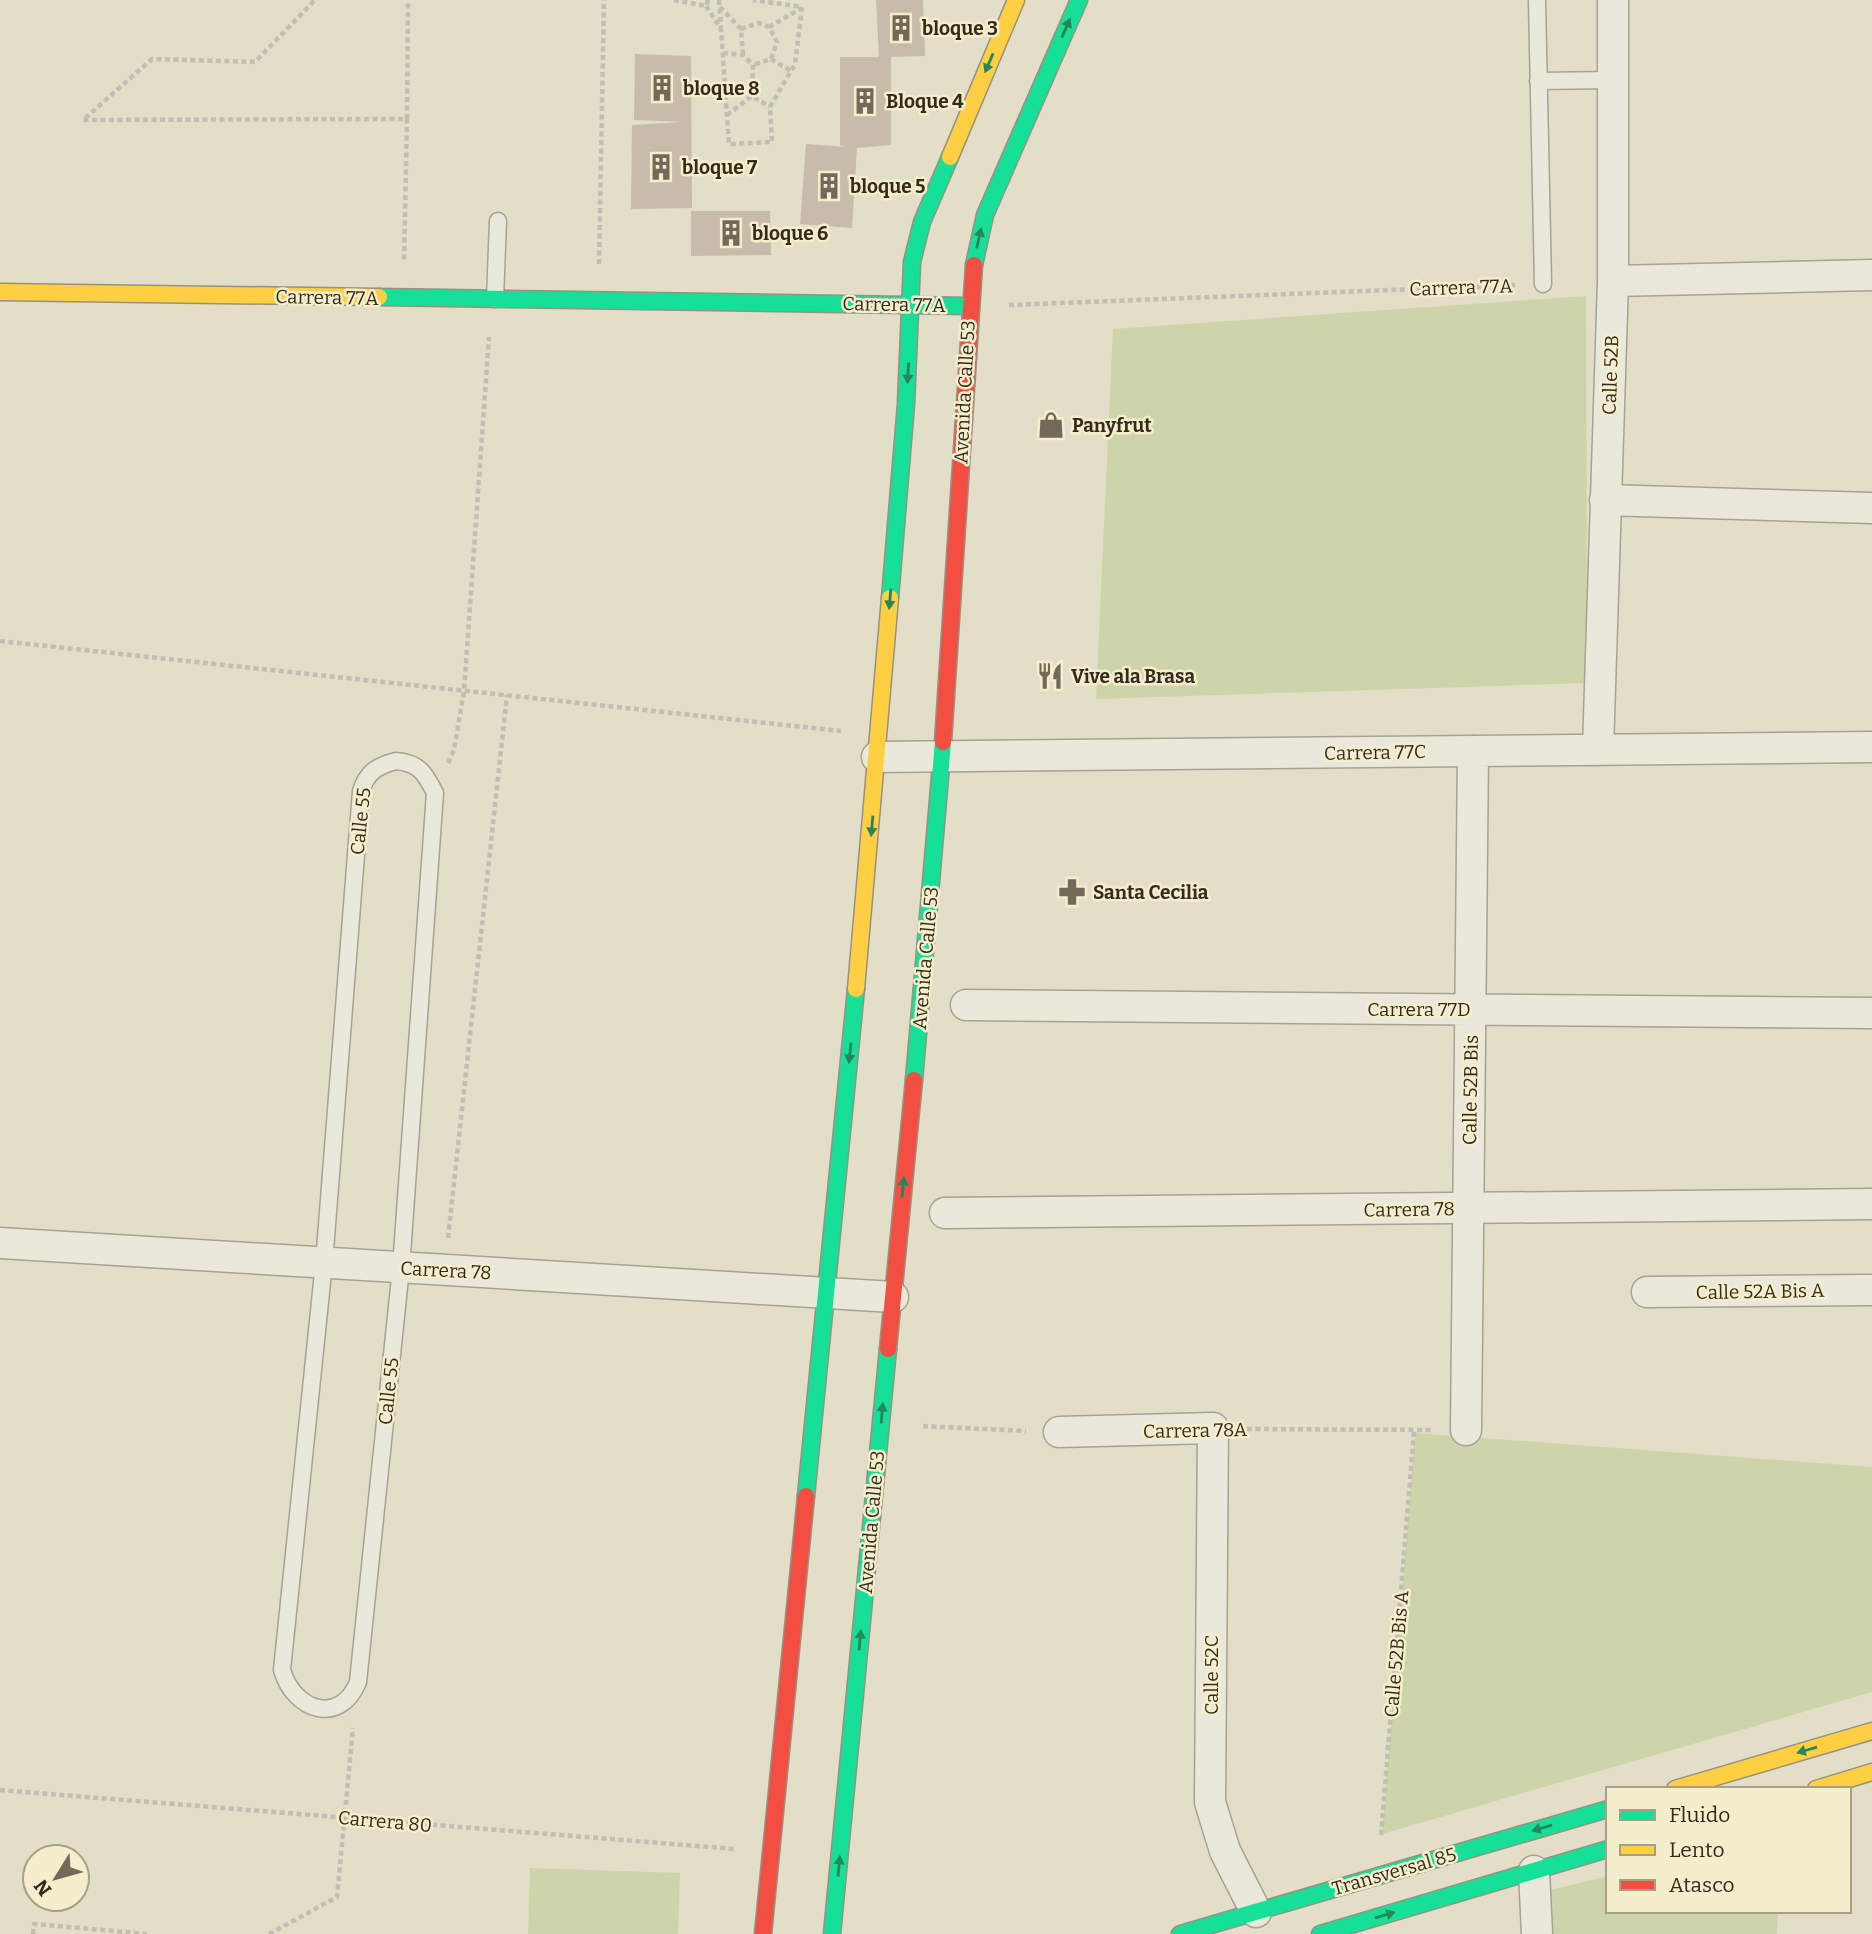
<svg xmlns="http://www.w3.org/2000/svg" width="1872" height="1934" font-family="Bitter,serif">
	<style>
		.green { fill: #ced4aa }
		.building { fill: #c6bca9 }
		.lines { fill: none; stroke-linecap: round; stroke-linejoin: round }
		.lane-casing { stroke: #a7a292; stroke-width: 19 }
		.street-casing { stroke: #a7a292; stroke-width: 33 }
		.fast-casing { stroke: #969182; stroke-width: 19 }
		.slow-casing { stroke: #969182; stroke-width: 19 }
		.jam-casing { stroke: #969182; stroke-width: 19 }
		.path { stroke: #c2beb2; stroke-width: 4.5; stroke-dasharray: 5 3.5; stroke-linecap: butt }
		.lane { stroke: #eae7db; stroke-width: 16 }
		.street { stroke: #eae7db; stroke-width: 30 }
		.fast { stroke: #16e098; stroke-width: 16 }
		.slow { stroke: #ffcf43; stroke-width: 16 }
		.jam { stroke: #f24e42; stroke-width: 16 }
		.oneway { fill: #26865a }
		.labels { text-anchor: middle; stroke-width: 5; stroke-linejoin: round; paint-order: stroke }
		.poi-label { font-size: 19px; font-weight: bold; fill: #352b1c; stroke: #f5eecd; text-anchor: start }
		.street-label { font-size: 19px; fill: #352b1c; stroke: #f5eecd }
	</style>
	<rect width="100%" height="100%" fill="#e2dec8"/>
	<path class="green" d="M1586,296L1587,683L1096,699L1113,329Z
		M1415,1433L1872,1467V1692L1382,1834Z
		M530,1868L680,1873L678,1934H528Z
		M1608,1876V1911H1778L1777,1934H1547L1546,1891Z"/>
	<path class="building" d="M876,0H923L925,56L891,57V145L857,148L852,228L800,224L806,144L847,147L840,145V57H879Z
		M635,54L691,56L692,208L631,209L632,125L684,122L634,120Z
		M691,211H770L771,255L691,256Z"/>
	<g class="lines">
		<defs>
			<path id="lane" d="M1537,0L1543,284
				M1538,81L1613,80
				M495,299L498,221
				M396,761C419,763 425,773 435,793L401,1268L358,1682C340,1726 294,1711 282,1670L324,1263L361,791C367,772 377,766 396,761Z"/>
			<path id="street" d="M1613,281L1872,275
				M1605,500L1872,508
				M1598,750L1613,281V0
				M877,757L1872,747
				M966,1005L1872,1013
				M945,1213L1872,1204
				M0,1243L893,1297
				M1647,1292L1872,1290
				M1466,1430L1473,751
				M1059,1432L1213,1428L1210,1802L1225,1851L1256,1912
				M1534,1871L1537,1934"/>
			<path id="fast" d="M974,265L985,215L1079,0
				M379,297L969,306
				M890,598L906,404L912,262L922,222L950,157
				M914,1080L943,742
				M806,1496L856,989
				M832,1934L888,1349
				M1180,1934L1608,1809
				M1320,1934L1608,1849"/>
			<path id="slow" d="M950,157L1016,0
				M0,292L379,297
				M856,989L890,598
				M1675,1789L1872,1731
				M1816,1789L1872,1772"/>
			<path id="jam" d="M943,742L974,265
				M888,1349L914,1080
				M763,1934L806,1496"/>
		</defs>
		<use href="#lane" class="lane-casing"/>
		<use href="#street" class="street-casing"/>
		<use href="#fast" class="fast-casing"/>
		<use href="#slow" class="slow-casing"/>
		<use href="#jam" class="jam-casing"/>
		<path class="path" d="M674,0L706,6L708,0
			M719,0L721,28
			M314,1L255,62L152,59L83,120L407,119L404,261
			M706,6L721,29L729,144L772,142L770,107L795,64L802,7L753,0
			M720,7L741,29L743,55
			M769,27L802,8
			M741,29L759,23L769,27L777,42L771,59L753,65
			M723,53L743,55L753,65L752,96
			M771,59L791,71
			M727,115L752,96L770,107
			M407,119L408,0
			M599,264L604,0
			M1009,305L1518,285
			M0,641L841,731
			M448,763L454,750L464,691L489,337
			M448,1238L507,695
			M923,1426L1026,1431
			M1247,1429L1434,1430
			M0,1790L735,1849
			M1381,1835L1414,1431
			M33,1934L34,1924L147,1934
			M269,1934L337,1897L353,1728"/>
		<use href="#lane" class="lane"/>
		<use href="#street" class="street"/>
		<use href="#fast" class="fast"/>
		<use href="#slow" class="slow"/>
		<use href="#jam" class="jam"/>
	</g>
	<defs><path id="oneway-solid" d="M-6-.8H1V-3.2L6.5 0L1 3.2V.8H-6Z" transform="scale(1.75)"/></defs>
	<g class="oneway">
		<use href="#oneway-solid" transform="translate(1066 28) rotate(-66)"/>
		<use href="#oneway-solid" transform="translate(989 63) rotate(113)"/>
		<use href="#oneway-solid" transform="translate(979 238) rotate(-77)"/>
		<use href="#oneway-solid" transform="translate(908 373) rotate(93)"/>
		<use href="#oneway-solid" transform="translate(890 599) rotate(95)"/>
		<use href="#oneway-solid" transform="translate(872 826) rotate(95)"/>
		<use href="#oneway-solid" transform="translate(850 1053) rotate(96)"/>
		<use href="#oneway-solid" transform="translate(903 1187) rotate(-85)"/>
		<use href="#oneway-solid" transform="translate(882 1413) rotate(-85)"/>
		<use href="#oneway-solid" transform="translate(860 1640) rotate(-85)"/>
		<use href="#oneway-solid" transform="translate(1807 1750) rotate(164)"/>
		<use href="#oneway-solid" transform="translate(1542 1828) rotate(164)"/>
		<use href="#oneway-solid" transform="translate(839 1866) rotate(-85)"/>
		<use href="#oneway-solid" transform="translate(1385 1915) rotate(-16)"/>
	</g>
	<defs>
		<symbol id="building-bare" viewBox="-9 -9 18 18"><path d="M-4-6H4V6H1V3H-1V6H-4ZM-2.5-4.3h1.7v1.8h-1.7ZM.8-4.3h1.7v1.8H.8ZM-2.5-1h1.7V.8h-1.7ZM.8-1h1.7V.8H.8Z" fill="#726a58" stroke="#f5eecd" stroke-width="2.5" paint-order="stroke"/></symbol>
		<symbol id="shop-bare" viewBox="-9 -9 18 18"><path d="M-5-2.5h2.3a2.7 3.5 0 0 1 5.4 0H5L5.5 6h-11ZM-1.5-2.5h3a1.5 2.3 0 0 0-3 0Z" fill="#726a58" stroke="#f5eecd" stroke-width="2.5" paint-order="stroke"/></symbol>
		<symbol id="restaurant-bare" viewBox="-9 -9 18 18"><path d="M-5-6h1v4h1v-4h1v4h1v-4h1v5L-1.5 .5V6h-2V.5L-5-1ZM5-6V6H3V1.5H1.5Q1.5-4 5-6Z" fill="#726a58" stroke="#f5eecd" stroke-width="2.5" paint-order="stroke"/></symbol>
		<symbol id="pharmacy-bare" viewBox="-9 -9 18 18"><path d="M-2-6h4v4h4v4h-4v4h-4v-4h-4v-4h4Z" fill="#726a58" stroke="#f5eecd" stroke-width="2.5" paint-order="stroke"/></symbol>
	</defs>
	<g fill-rule="evenodd">
		<use href="#building-bare" x="882" y="9" width="38" height="38"/>
		<use href="#building-bare" x="643" y="69" width="38" height="38"/>
		<use href="#building-bare" x="846" y="82" width="38" height="38"/>
		<use href="#building-bare" x="642" y="148" width="38" height="38"/>
		<use href="#building-bare" x="810" y="167" width="38" height="38"/>
		<use href="#building-bare" x="712" y="214" width="38" height="38"/>
		<use href="#shop-bare" x="1032" y="406" width="38" height="38"/>
		<use href="#restaurant-bare" x="1031" y="657" width="38" height="38"/>
		<use href="#pharmacy-bare" x="1053" y="873" width="38" height="38"/>
	</g>
	<g class="labels">
		<g class="poi-label">
			<text x="922" y="35">bloque 3</text>
			<text x="683" y="95">bloque 8</text>
			<text x="886" y="108">Bloque 4</text>
			<text x="682" y="174">bloque 7</text>
			<text x="850" y="193">bloque 5</text>
			<text x="752" y="240">bloque 6</text>
			<text x="1072" y="432">Panyfrut</text>
			<text x="1071" y="683">Vive ala Brasa</text>
			<text x="1093" y="899">Santa Cecilia</text>
		</g>
		<g class="street-label">
			<text transform="translate(1461 287) rotate(-2)" y="7">Carrera 77A</text>
			<text transform="translate(327 297) rotate(1)" y="7">Carrera 77A</text>
			<text transform="translate(894 304) rotate(1)" y="7">Carrera 77A</text>
			<text transform="translate(1610 375) rotate(-88)" y="7">Calle 52B</text>
			<text transform="translate(964 392) rotate(-87)" y="7">Avenida Calle 53</text>
			<text transform="translate(1375 752) rotate(-1)" y="7">Carrera 77C</text>
			<text transform="translate(360 821) rotate(-84)" y="7">Calle 55</text>
			<text transform="translate(925 958) rotate(-85)" y="7">Avenida Calle 53</text>
			<text x="1419" y="1016">Carrera 77D</text>
			<text transform="translate(1470 1090) rotate(-89)" y="7">Calle 52B Bis</text>
			<text transform="translate(1409 1209) rotate(-1)" y="7">Carrera 78</text>
			<text transform="translate(446 1270) rotate(3)" y="7">Carrera 78</text>
			<text transform="translate(1760 1291) rotate(-1)" y="7">Calle 52A Bis A</text>
			<text transform="translate(388 1391) rotate(-84)" y="7">Calle 55</text>
			<text transform="translate(1195 1430) rotate(-1)" y="7">Carrera 78A</text>
			<text transform="translate(871 1522) rotate(-85)" y="7">Avenida Calle 53</text>
			<text transform="translate(1396 1654) rotate(-85)" y="7">Calle 52B Bis A</text>
			<text transform="translate(1211 1675) rotate(-90)" y="7">Calle 52C</text>
			<text transform="translate(385 1821) rotate(5)" y="7">Carrera 80</text>
			<text transform="translate(1394 1871) rotate(-16)" y="7">Transversal 85</text>
		</g>
	</g>
	<rect x="1606" y="1787" width="245" height="126" fill="#f5eecd" stroke="#a8a086" stroke-width="2"/>
	<rect x="1620" y="1810" width="35" height="10" fill="#16e098" stroke="#a8a086" stroke-width="2"/>
	<text x="1669" y="1822" font-size="21" fill="#352b1c">Fluido</text>
	<rect x="1620" y="1845" width="35" height="10" fill="#ffcf43" stroke="#a8a086" stroke-width="2"/>
	<text x="1669" y="1857" font-size="21" fill="#352b1c">Lento</text>
	<rect x="1620" y="1880" width="35" height="10" fill="#f24e42" stroke="#a8a086" stroke-width="2"/>
	<text x="1669" y="1892" font-size="21" fill="#352b1c">Atasco</text>
	<g transform="translate(56 1878) rotate(233)"><circle r="33" fill="#f5eecd" stroke="#a8a086" stroke-width="2"/>
	<path d="M0-5L12 26L0 18L-12 26Z" fill="#726a58"/>
	<text y="-10" font-size="19" font-weight="bold" text-anchor="middle" fill="#352b1c">N</text>
	</g>
</svg>
